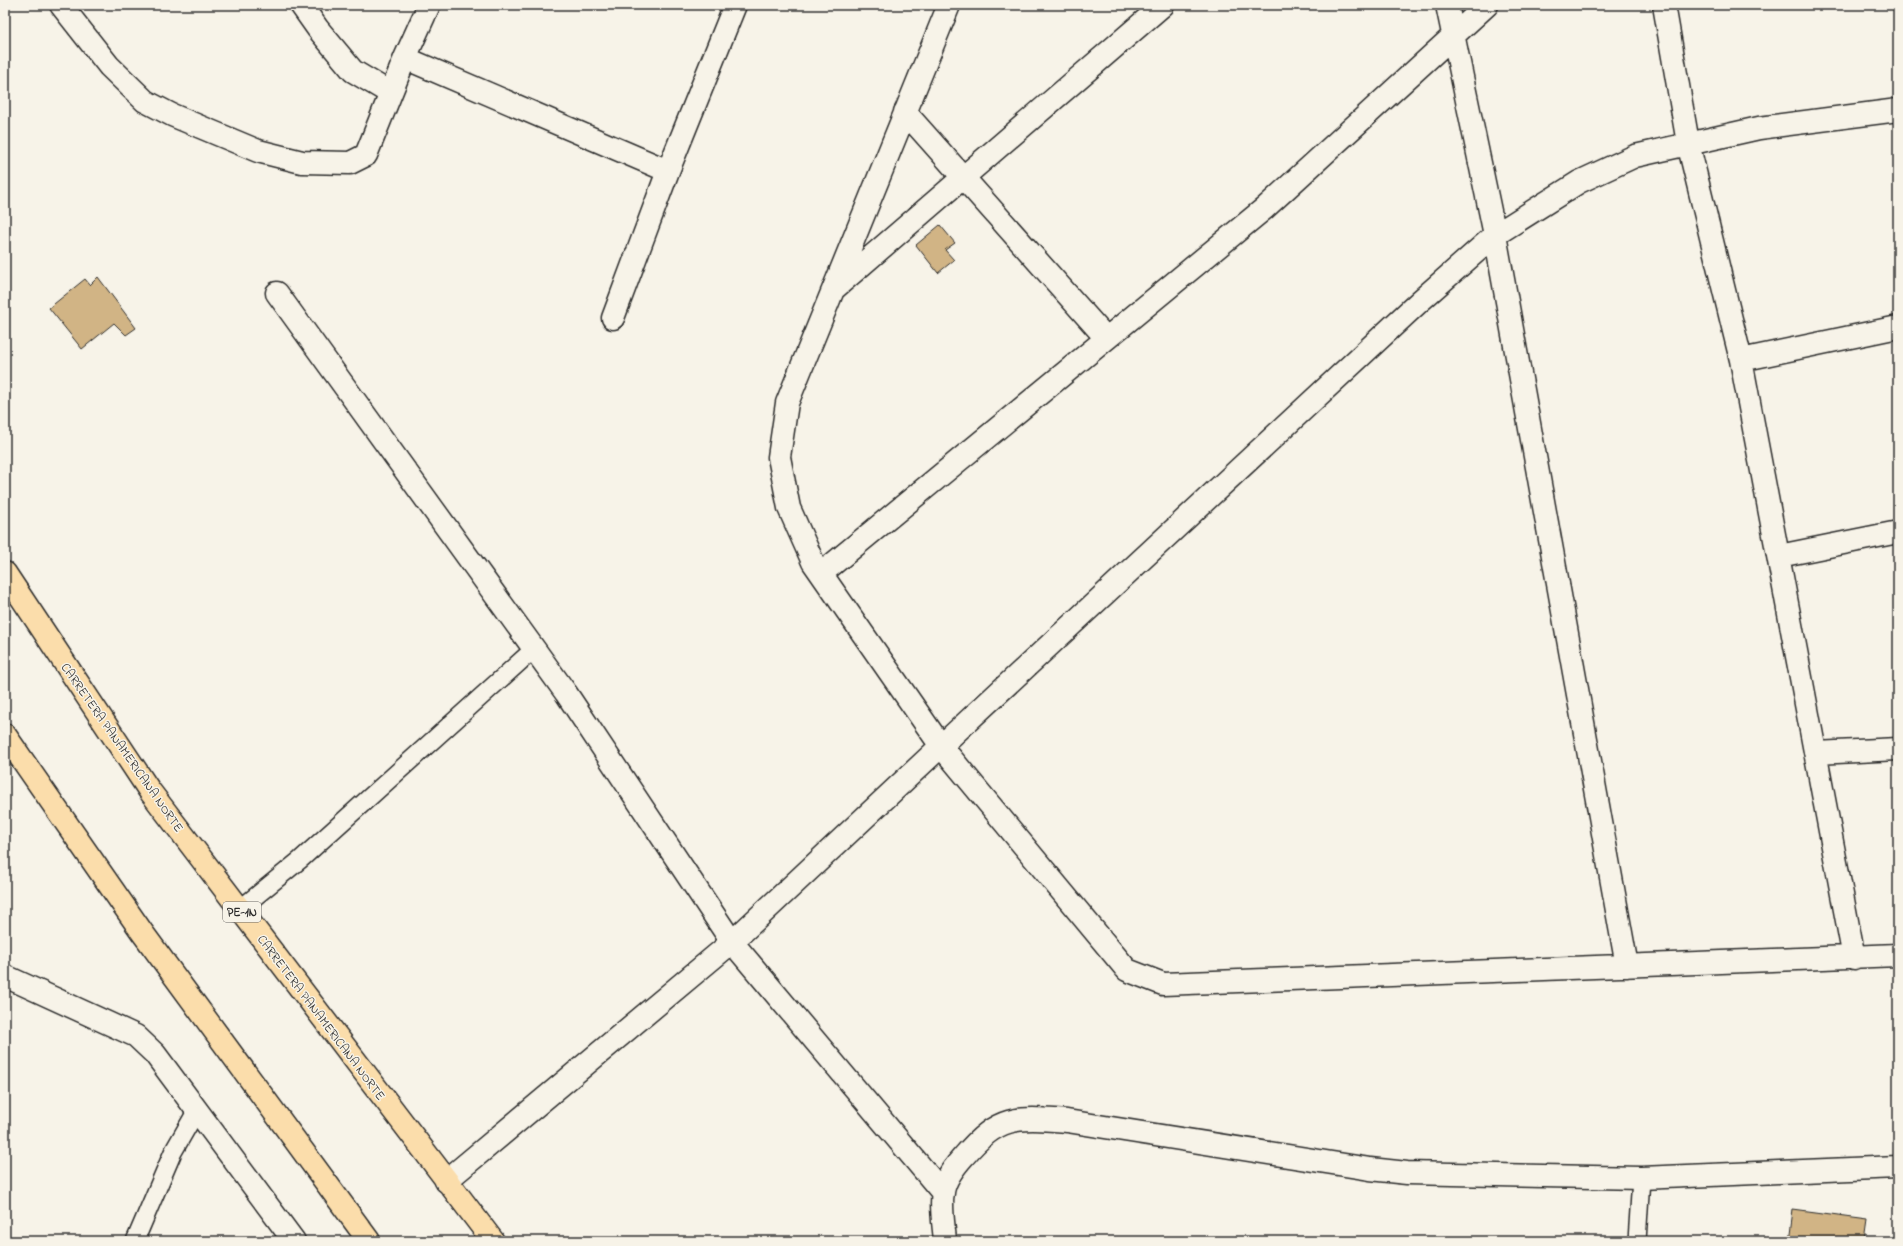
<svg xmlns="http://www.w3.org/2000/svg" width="1903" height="1246" font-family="'Indie Flower',sans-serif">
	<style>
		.building { fill: #d1b485; stroke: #2b2b2b }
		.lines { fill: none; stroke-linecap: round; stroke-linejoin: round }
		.lane-casing { stroke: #2b2b2b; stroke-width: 20 }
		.street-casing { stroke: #2b2b2b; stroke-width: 25 }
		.highway-casing { stroke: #2b2b2b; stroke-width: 25 }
		.lane { stroke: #f7f3e8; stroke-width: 17 }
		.street { stroke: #f7f3e8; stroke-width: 22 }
		.highway { stroke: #fbddab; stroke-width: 22 }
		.labels { text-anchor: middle; stroke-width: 3; stroke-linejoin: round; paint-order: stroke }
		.shield { fill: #f7f3e8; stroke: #686764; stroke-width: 1 }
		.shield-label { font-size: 12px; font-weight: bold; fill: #2b2b2b }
		.street-label { font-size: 13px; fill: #2b2b2b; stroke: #f7f3e8 }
	</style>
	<rect width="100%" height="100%" fill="#f7f3e8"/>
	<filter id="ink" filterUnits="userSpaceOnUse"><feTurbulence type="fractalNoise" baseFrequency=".025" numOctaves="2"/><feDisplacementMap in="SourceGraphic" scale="8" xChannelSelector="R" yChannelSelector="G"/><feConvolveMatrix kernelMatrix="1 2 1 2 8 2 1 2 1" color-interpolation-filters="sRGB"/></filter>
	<g filter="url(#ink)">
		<path class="building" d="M940,225L955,243L945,250L954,260L938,273L916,245Z
			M98,277L136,328L126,335L114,323L82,349L49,308L85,279L90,285Z
			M1793,1210L1868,1220L1865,1241H1789Z"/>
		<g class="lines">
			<defs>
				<path id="lane" d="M240,909L300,860L534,649
					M135,1241L173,1152L197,1110
					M1637,1241L1641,1178"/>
				<path id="street" d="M61,5L109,66L145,101L172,115L258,151L302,162L350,163L366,155L405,58L429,5
					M301,5L318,29L353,71L390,93
					M949,5L787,403L779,457L789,508L813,562L941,746L1127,970L1163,984L1898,955
					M1447,5L1495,235L1627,966
					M1664,5L1688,143L1741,360L1854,958
					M405,58L668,171
					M905,112L1106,338
					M835,288L1163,5
					M277,293L566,693L732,942L943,1193
					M613,318L668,171L735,5
					M1741,360L1898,327
					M1779,556L1898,532
					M822,573L1265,208L1487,5
					M1816,753L1898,749
					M5,976L136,1036L155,1054L294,1241
					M446,1181L732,942L941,746L1420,301L1495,235L1579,182L1635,156L1759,128L1898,110
					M945,1241C944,1226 940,1207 943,1192C945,1178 955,1166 964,1156C999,1115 1016,1117 1067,1121L1370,1169L1407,1173L1641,1178L1898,1167"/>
				<path id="highway" d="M5,573L149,790L493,1241
					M5,735L142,932L369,1241"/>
			</defs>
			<use href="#lane" class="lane-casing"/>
			<use href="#street" class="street-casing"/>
			<use href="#highway" class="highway-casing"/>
			<use href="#lane" class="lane"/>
			<use href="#street" class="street"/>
			<use href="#highway" class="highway"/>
		</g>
	</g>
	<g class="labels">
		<rect class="shield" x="223" y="902" width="38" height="20" rx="3"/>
		<g class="shield-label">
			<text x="242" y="916">PE-1N</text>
		</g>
		<g class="street-label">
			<text transform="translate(123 747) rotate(55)" y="5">CARRETERA PANAMERICANA NORTE</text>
			<text transform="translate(322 1017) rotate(53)" y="5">CARRETERA PANAMERICANA NORTE</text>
		</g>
	</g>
	<rect width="1903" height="1246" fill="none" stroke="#f7f3e8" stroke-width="20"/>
	<rect x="10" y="10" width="1883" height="1226" fill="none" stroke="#2b2b2b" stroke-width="1.5" filter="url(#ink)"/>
</svg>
